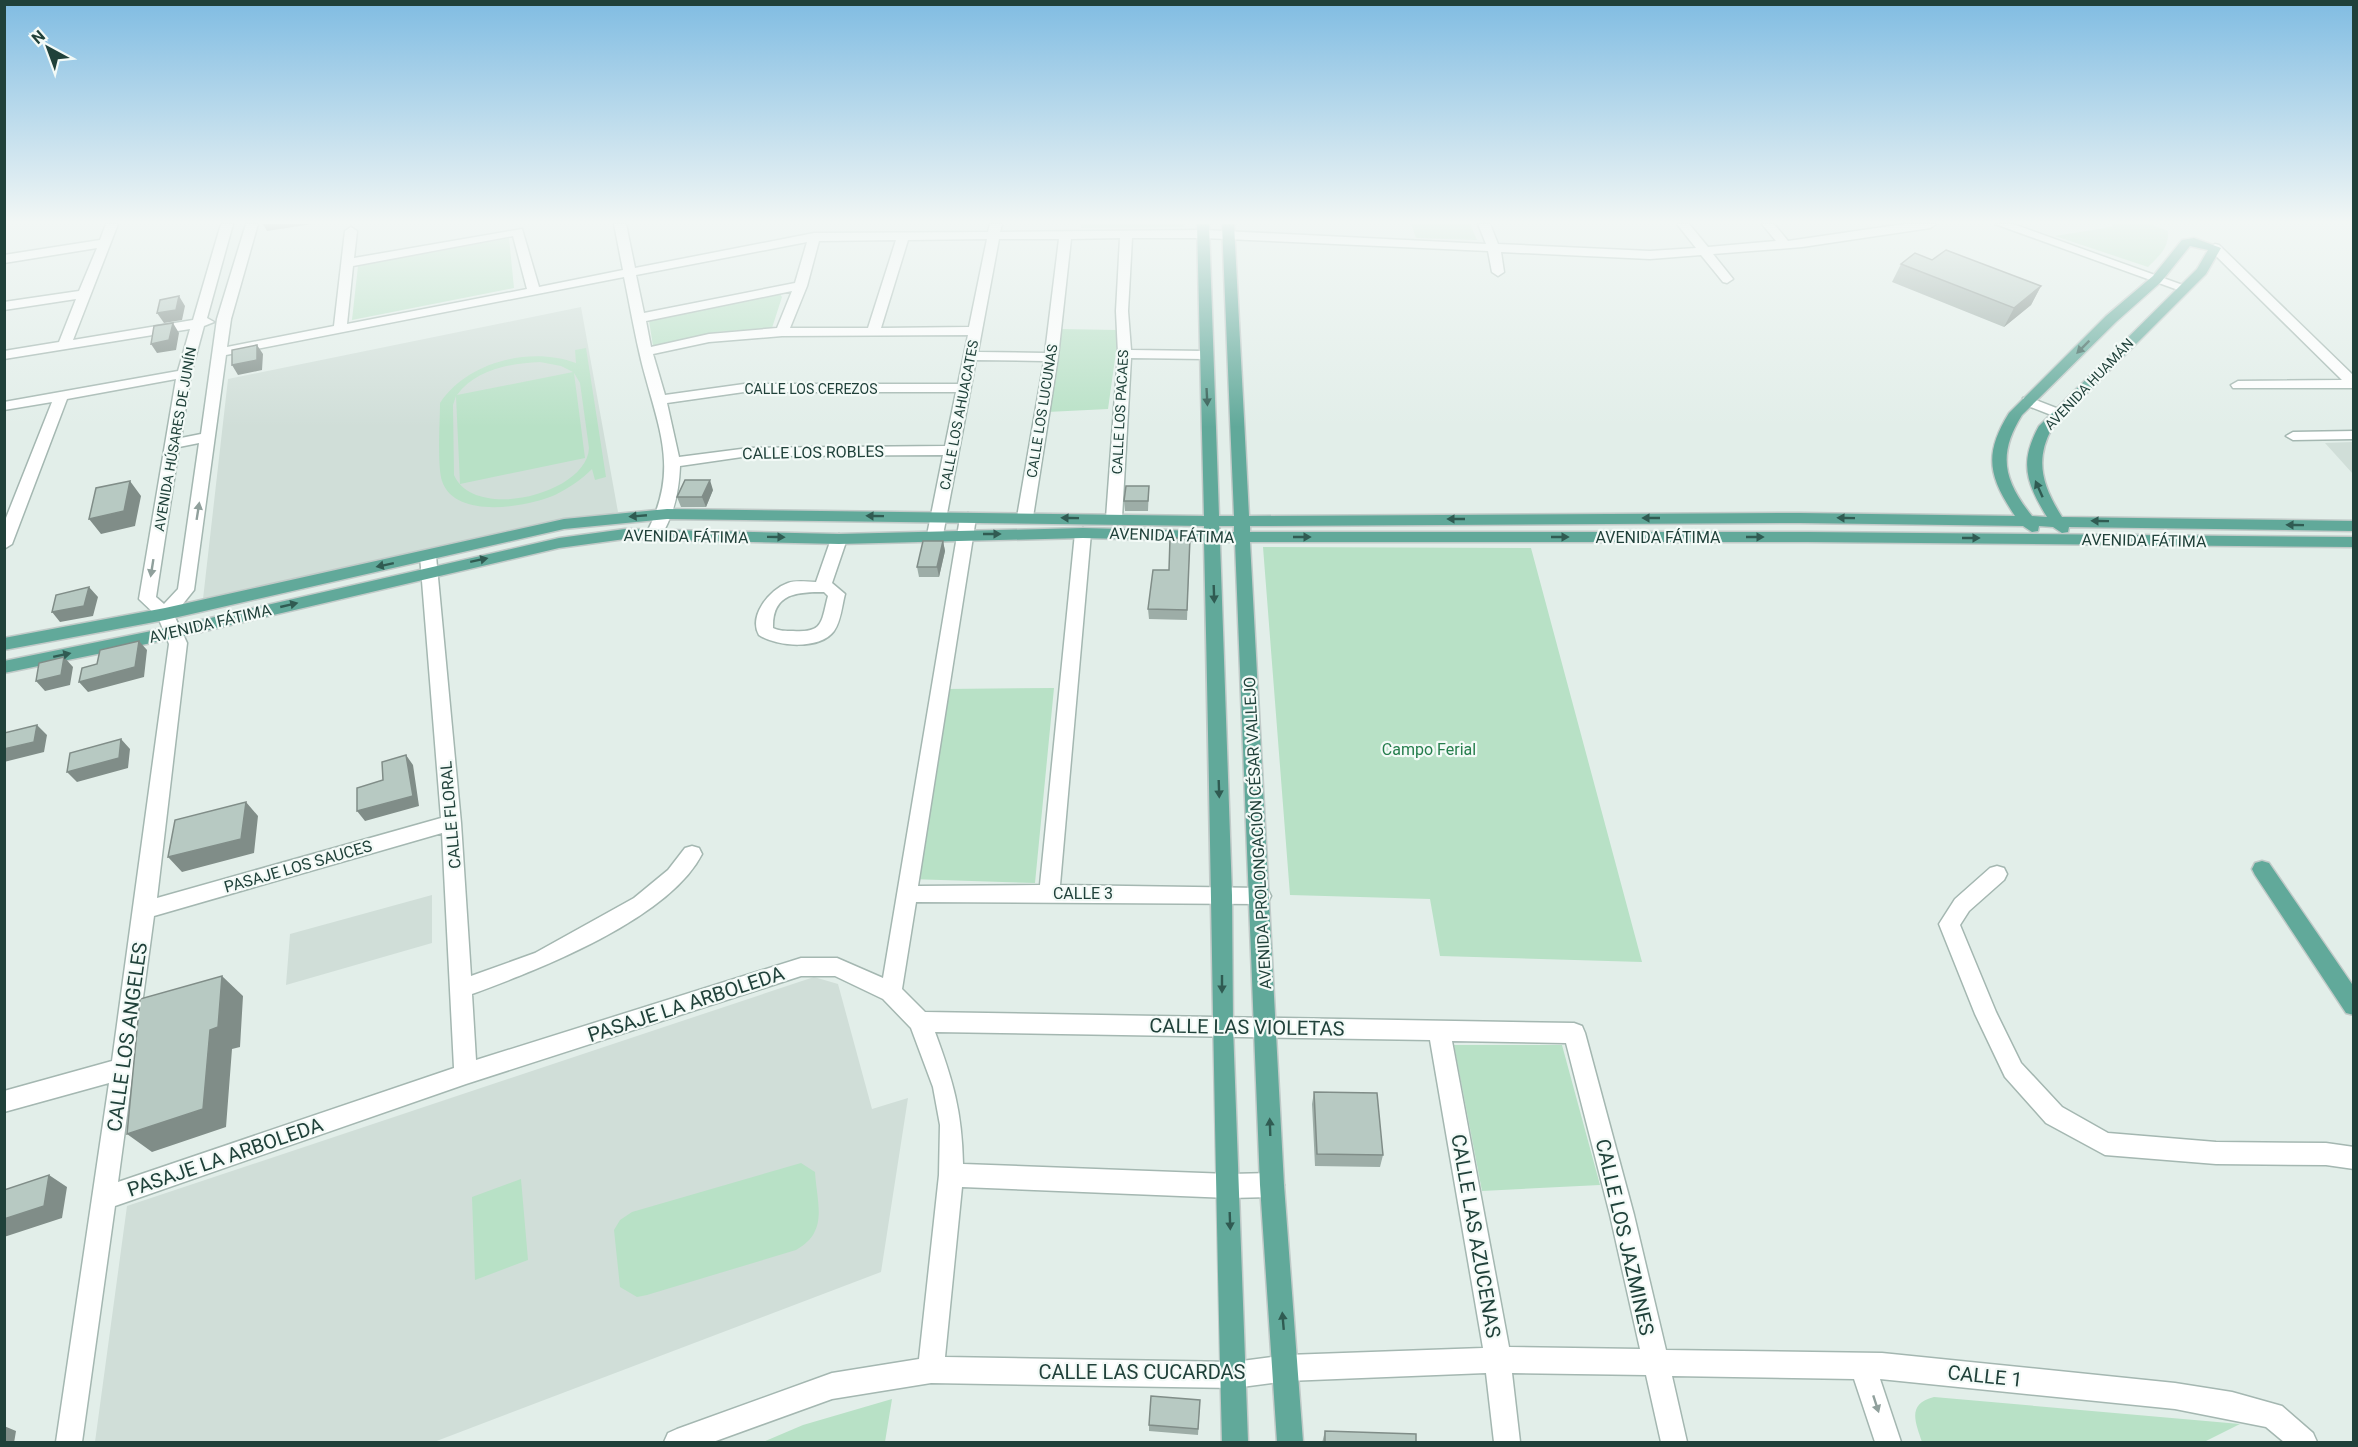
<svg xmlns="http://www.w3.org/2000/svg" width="2358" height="1447" font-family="Roboto,sans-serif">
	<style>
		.built { fill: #d0ded8 }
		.green { fill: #b8e1c6; fill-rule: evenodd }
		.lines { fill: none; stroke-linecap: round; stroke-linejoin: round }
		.minor-casing { stroke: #a4b7b1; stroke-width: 3 }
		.major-casing { stroke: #c1cac8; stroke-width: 3 }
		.minor { fill: #fff; fill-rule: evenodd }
		.major { fill: #61a99a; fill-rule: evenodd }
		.wall { fill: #9dada7 }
		.shaded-wall { fill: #808d88 }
		.building { fill: #b7c9c2; stroke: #808d88; stroke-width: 1.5 }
		.oneway { fill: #305b52 }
		.oneway2 { fill: #90a09c }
		.labels { text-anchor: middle; stroke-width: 4.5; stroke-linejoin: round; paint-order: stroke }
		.far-street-label { font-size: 14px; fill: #20413a; stroke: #f3faf7 }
		.street-label { font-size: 16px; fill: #20413a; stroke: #f3faf7 }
		.park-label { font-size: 16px; fill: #257d4c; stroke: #f3faf7 }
		.near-street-label { font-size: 20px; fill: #20413a; stroke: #f3faf7 }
	</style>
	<rect width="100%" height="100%" fill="#e2eee9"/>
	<path class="built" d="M581,307L618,512L203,599L228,379Z
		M2353,442H2354L2353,474L2325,443Z
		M432,895V943L286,985L290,934Z
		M814,977L838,984L872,1109L908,1098L881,1272L434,1442H95L127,1206Z"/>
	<path class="green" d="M1081,224H1183L1184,227L1081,228Z
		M1411,224H1470L1477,240L1416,238Z
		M2114,224H2149L2168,231C2169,248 2160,255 2148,267L2055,236L2111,227Z
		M509,238L514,288L352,320L358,266Z
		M780,294L782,297L772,328L716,332L653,346L649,321Z
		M1057,329L1119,330L1108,409L1047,412Z
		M586,348L606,477L595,480L592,469C581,480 569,488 555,495C527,507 455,520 442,481C437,465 440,422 440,403C467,362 530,346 576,363L575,350ZM540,362L561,366L573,372L457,395C475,370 511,363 540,362ZM574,373L580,383L589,448C587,494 474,522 454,475L453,405L456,396L460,484L585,458Z
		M1263,547L1531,548L1642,962L1440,956L1430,899L1290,895Z
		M1054,688L1035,883L910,879L944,689Z
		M1454,1045H1562L1600,1185L1482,1191Z
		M801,1163L815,1172C817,1204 829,1232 796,1250L647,1295L637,1297L620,1287L614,1230L620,1220L632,1212Z
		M521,1179L528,1260L475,1280L472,1197Z
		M1934,1397L2240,1424L2204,1442H1922C1915,1421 1907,1404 1934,1397Z
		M892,1399L885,1442H763L803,1425Z"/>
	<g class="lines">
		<defs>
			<path id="minor" d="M106,224H118L73,340L193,320L221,224H233L207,318L214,322L204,326L191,374L181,438L201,434L217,319L246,224H258L231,319L227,347L334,326L345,231L351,227L357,231L354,258L522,229L539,287L623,270L614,224H626L635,268L814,233L988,232L990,224H1002L1000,232L1204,230L1486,244L1478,224H1490L1498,244L1650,251L1696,248L1677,224H1689L1708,247L1776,241L1762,224H1774L1788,241L1904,224H1936L1930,228L1802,247L1713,254L1733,279L1727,283L1723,282L1701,255L1650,259L1501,252L1504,272L1498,276L1492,272L1488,251L1204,238H1132L1128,311L1131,350L1205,351L1212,355L1205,359L1131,358L1122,518L1114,523L1106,518L1118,354L1116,311L1120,238L1071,239L1058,357L1033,517L1025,522L1017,517L1044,361L976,360L943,535L935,540L927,535L943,455L749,456L680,466C679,492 674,515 660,538H648L646,534C680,469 659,430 642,364C635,336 630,306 624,277L226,355L194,590L174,615L187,643L157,898L441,818L420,556L428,551L436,556L461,823L471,976L535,953L634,898L668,870L685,848L692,846L699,848L702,854C669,919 538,970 472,994L476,1060L801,958H837L883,978L960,518L968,513L976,518L918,886L1040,885L1075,533L1083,528L1091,533L1060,885L1261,888L1268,890L1271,896L1268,902L1261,904L916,902L902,989L925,1012L1574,1023L1582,1026L1585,1033L1634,1215L1666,1350L1882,1353L2175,1383L2232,1392L2282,1406L2313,1433L2317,1442H2284L2266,1427L2175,1409L1880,1379L1901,1442H1875L1854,1379L1672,1376L1687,1442H1661L1646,1375L1512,1373L1520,1442H1494L1486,1373L1287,1381L1234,1388L931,1383L832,1399L713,1442H664L668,1433L677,1429L832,1373L919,1359L939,1175L940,1125L933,1087L911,1028L883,999L835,976H801L466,1084L115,1206L82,1442H56L109,1083L4,1112V1091L112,1061L169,644L158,617L139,599L176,379L67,399L12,544L4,549V523L52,402L4,410V402L178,371L190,329L4,359V351L59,342L76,299L4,310V302L79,291L97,248L4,263V255L100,240ZM513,236L527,289L347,324L353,266ZM987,239L969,327L881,328L908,240ZM999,239H1059L1045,353L978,352ZM896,240L868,328H790L807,286L819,241ZM807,242L795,283L644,313L636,275ZM792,291L777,328L709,334L651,347L646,321ZM968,335L958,384H744L665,395L653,354L709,342L782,336ZM744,392H956L945,446L749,448L679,457L667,403ZM199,443L178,589L164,604L156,597L179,447ZM442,833L454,1068L118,1182L154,916ZM935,1032L1430,1040L1483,1348L1287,1355L1234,1362L945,1357L962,1187L1229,1198L1272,1197L1280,1193L1284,1185L1280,1177L1272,1173L1229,1174L963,1164C962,1111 953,1081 935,1032ZM1452,1041L1566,1043L1610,1215L1640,1349L1509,1347Z
				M1995,224H2013L2191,288L2185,292L2181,291Z
				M2215,244L2219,245L2354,376V388H2233L2231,385L2238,381L2342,380L2211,251L2209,248Z
				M2028,397L2064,411L2066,414L2059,418L2023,404V398Z
				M2354,431V439L2293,440L2286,436L2293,432Z
				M839,534L847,539L832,583L845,594C842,605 841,621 834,631C820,650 777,647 759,635C748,616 770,589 788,583C796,580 807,582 816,582L831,539ZM824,592L828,596C821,622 824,633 793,631C786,631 779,631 773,628C772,593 797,592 824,592Z
				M1997,866L2004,868L2007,874L2004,880L1969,911L1960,925L1996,1012L2021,1063L2062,1107L2108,1133L2216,1142L2326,1143L2354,1147V1169L2326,1165L2216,1164L2105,1155L2046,1123L2005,1077L1975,1014L1939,924L1955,899L1990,868Z"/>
			<path id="major" d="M1197,224H1209L1219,516H1234L1222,224H1234L1249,516L1800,513L2015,516C1989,477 1983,455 2009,413L2106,316L2153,276L2182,240L2194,238L2221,248L2206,274L2052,428C2034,461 2043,487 2062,517L2354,521V531L2069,527L2068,532L2062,533L2053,527L2039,526L2038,531L2032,532L2023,526L1800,523L1250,526V532H1808L2354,537V547L1808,542H1250L1284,1185L1303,1442H1277L1260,1185L1235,542H1220L1232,895L1233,1027L1248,1442H1222C1214,1142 1211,841 1204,541L1083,538L839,544L625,539L559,548L171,639L4,673V661L171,627L559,538L625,529L839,534L1083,528L1204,531V526L667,519L564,529L165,620L4,650V638L165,608L564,519L667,509L1204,516ZM2190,246L2208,250L2197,269L2039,426C2019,462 2026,483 2047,517L2032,516C2004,481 1997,455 2022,415L2116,322L2161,282ZM1219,526H1234V532L1220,531Z
				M2262,861L2269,863L2354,987V1015L2346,1013L2255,875L2252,869L2255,863Z"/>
		</defs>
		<use href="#minor" class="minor-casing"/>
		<use href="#major" class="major-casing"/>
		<use href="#minor" class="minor"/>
		<use href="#major" class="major"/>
	</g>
	<path class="wall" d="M1932,260L2041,286L2031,305L2004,327L1892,282L1901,264Z
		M1149,486L1148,511H1125L1124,501Z
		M713,490L706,507H681L677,497Z
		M1190,538L1187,620L1149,619L1148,609L1169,570Z
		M943,541L945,551L939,577H919L917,567Z
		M1314,1092L1383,1155L1380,1167L1315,1166L1312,1104Z
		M1200,1400L1198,1435L1149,1431V1425Z
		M1325,1431L1416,1443H1322Z"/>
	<path class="shaded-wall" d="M263,224H313L267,231Z
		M2041,286L2031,305L2004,327L2014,308Z
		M179,296L185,306L182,320L164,323L157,313Z
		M173,323L179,333L176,350L157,353L151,344Z
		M257,345L263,354L262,370L238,375L232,365Z
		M710,480L713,490L706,507L702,497Z
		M130,481L141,496L135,526L101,534L89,519Z
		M943,541L945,551L939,577L937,567Z
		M89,587L98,597L93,616L60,622L52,612Z
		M139,641L147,650L144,677L88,692L79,682Z
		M64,657L73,667L70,685L45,691L36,681Z
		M37,725L47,735L44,752L4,762V749Z
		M121,739L130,749L128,768L77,782L67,772Z
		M406,755L413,765L419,806L365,821L357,811Z
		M246,802L258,816L254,853L182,872L168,857Z
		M222,976L243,996L240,1047L232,1049L226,1127L152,1152L127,1134L210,1030Z
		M49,1175L67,1187L62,1218L4,1237V1219Z
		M4,1426L16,1431L14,1443H4Z"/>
	<path class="building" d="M1946,250L2041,286L2014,308L1901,264L1915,253L1932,260Z
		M179,296L176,310L157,313L160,300Z
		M173,323L169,340L151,344L154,326Z
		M257,345V360L232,365V350Z
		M685,480H710L702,497H677Z
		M130,481L124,511L89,519L96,488Z
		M1126,486H1149L1148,501H1124Z
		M1170,538H1190L1187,610L1148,609L1153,570H1169Z
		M923,541H943L937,567H917Z
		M89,587L84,606L52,612L56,595Z
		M139,641L135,667L79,682L82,668L97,664L100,650Z
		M64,657L61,675L36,681L39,663Z
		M37,725L34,742L4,749V733Z
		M121,739L119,758L67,772L70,753Z
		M406,755L413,796L357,811V788L383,780L382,762Z
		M246,802L241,839L168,857L175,820Z
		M222,976L218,1027L210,1030L203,1109L127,1134L140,999Z
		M1314,1092L1377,1093L1383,1155L1317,1154Z
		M49,1175L44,1206L4,1219V1190Z
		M1151,1396L1200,1400L1198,1429L1149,1425Z
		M1325,1431L1416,1434V1443H1325Z"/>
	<defs><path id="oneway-solid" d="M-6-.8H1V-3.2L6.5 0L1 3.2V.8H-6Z" transform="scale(1.5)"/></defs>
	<g class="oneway">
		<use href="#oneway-solid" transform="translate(2083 347) rotate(135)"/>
		<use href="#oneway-solid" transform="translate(1207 397) rotate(87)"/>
		<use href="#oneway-solid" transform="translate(2039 489) rotate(-114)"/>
		<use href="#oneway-solid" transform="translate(638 516) rotate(175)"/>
		<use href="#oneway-solid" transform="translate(875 516) rotate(-179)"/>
		<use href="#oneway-solid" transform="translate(1070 518) rotate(-179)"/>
		<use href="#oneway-solid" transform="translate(1651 518) rotate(180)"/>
		<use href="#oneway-solid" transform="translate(1846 518) rotate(-179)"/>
		<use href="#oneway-solid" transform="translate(1456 519) rotate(180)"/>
		<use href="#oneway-solid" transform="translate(2100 521) rotate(-179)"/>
		<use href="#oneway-solid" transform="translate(2295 525) rotate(-179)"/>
		<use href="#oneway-solid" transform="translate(992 534)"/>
		<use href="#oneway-solid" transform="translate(776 537) rotate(1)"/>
		<use href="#oneway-solid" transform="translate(1302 537)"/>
		<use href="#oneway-solid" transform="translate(1560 537)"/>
		<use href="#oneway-solid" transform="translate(1755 537)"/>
		<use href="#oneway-solid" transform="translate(1971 538)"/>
		<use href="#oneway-solid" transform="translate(479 560) rotate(-12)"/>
		<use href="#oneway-solid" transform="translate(385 565) rotate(168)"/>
		<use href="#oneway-solid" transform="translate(1214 594) rotate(88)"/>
		<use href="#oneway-solid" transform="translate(289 605) rotate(-13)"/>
		<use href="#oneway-solid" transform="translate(62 655) rotate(-12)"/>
		<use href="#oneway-solid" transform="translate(1219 789) rotate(88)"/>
		<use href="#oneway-solid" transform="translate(1222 984) rotate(90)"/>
		<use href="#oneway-solid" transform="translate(1270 1127) rotate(-92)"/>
		<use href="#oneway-solid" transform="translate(1230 1221) rotate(88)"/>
		<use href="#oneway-solid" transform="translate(1283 1321) rotate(-95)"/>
	</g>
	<g class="oneway2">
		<use href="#oneway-solid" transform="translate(198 511) rotate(-81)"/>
		<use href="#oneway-solid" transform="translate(152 568) rotate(99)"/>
		<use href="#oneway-solid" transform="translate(1876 1404) rotate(72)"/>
	</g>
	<linearGradient id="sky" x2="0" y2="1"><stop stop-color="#80bce2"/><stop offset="0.52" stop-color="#f2f7f5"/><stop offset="1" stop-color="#f2f7f5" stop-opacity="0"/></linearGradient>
	<rect width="2358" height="427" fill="url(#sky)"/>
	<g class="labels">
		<g class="far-street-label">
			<text transform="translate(2089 384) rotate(-46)" y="5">AVENIDA HUAMÁN</text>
			<text x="811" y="394">CALLE LOS CEREZOS</text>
			<text transform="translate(1042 411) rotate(-81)" y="5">CALLE LOS LUCUNAS</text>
			<text transform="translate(1120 412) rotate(-87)" y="5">CALLE LOS PACAES</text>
			<text transform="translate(959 415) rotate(-79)" y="5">CALLE LOS AHUACATES</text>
			<text transform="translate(175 439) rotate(-80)" y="5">AVENIDA HÚSARES DE JUNÍN</text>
		</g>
		<g class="street-label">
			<text transform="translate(813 452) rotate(-1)" y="6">CALLE LOS ROBLES</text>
			<text transform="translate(1172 535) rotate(2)" y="6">AVENIDA FÁTIMA</text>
			<text transform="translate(686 536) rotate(1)" y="6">AVENIDA FÁTIMA</text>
			<text x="1658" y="543">AVENIDA FÁTIMA</text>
			<text transform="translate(2144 540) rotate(1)" y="6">AVENIDA FÁTIMA</text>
			<text transform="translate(210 623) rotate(-13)" y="6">AVENIDA FÁTIMA</text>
			<text transform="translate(450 815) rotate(-95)" y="6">CALLE FLORAL</text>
			<text transform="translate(1257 833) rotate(-93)" y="6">AVENIDA PROLONGACIÓN CÉSAR VALLEJO</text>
			<text transform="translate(298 866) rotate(-16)" y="6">PASAJE LOS SAUCES</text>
			<text x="1083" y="899">CALLE 3</text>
		</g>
		<g class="park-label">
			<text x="1429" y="755">Campo Ferial</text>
		</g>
		<g class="near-street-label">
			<text transform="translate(686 1004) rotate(-18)" y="7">PASAJE LA ARBOLEDA</text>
			<text transform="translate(1247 1027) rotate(1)" y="7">CALLE LAS VIOLETAS</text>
			<text transform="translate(127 1037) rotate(-82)" y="7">CALLE LOS ANGELES</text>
			<text transform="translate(225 1157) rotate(-19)" y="7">PASAJE LA ARBOLEDA</text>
			<text transform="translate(1476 1236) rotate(80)" y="7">CALLE LAS AZUCENAS</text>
			<text transform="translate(1625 1237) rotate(77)" y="7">CALLE LOS JAZMINES</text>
			<text x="1142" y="1379">CALLE LAS CUCARDAS</text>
			<text transform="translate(1985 1376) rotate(6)" y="7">CALLE 1</text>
		</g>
	</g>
	<rect width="2358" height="1447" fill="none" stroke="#20413a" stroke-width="12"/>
	<g transform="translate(48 48) rotate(319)" stroke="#f3faf7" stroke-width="4.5" paint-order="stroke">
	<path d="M0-4.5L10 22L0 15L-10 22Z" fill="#20413a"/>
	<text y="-9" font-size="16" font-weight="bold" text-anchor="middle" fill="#20413a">N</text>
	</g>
</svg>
